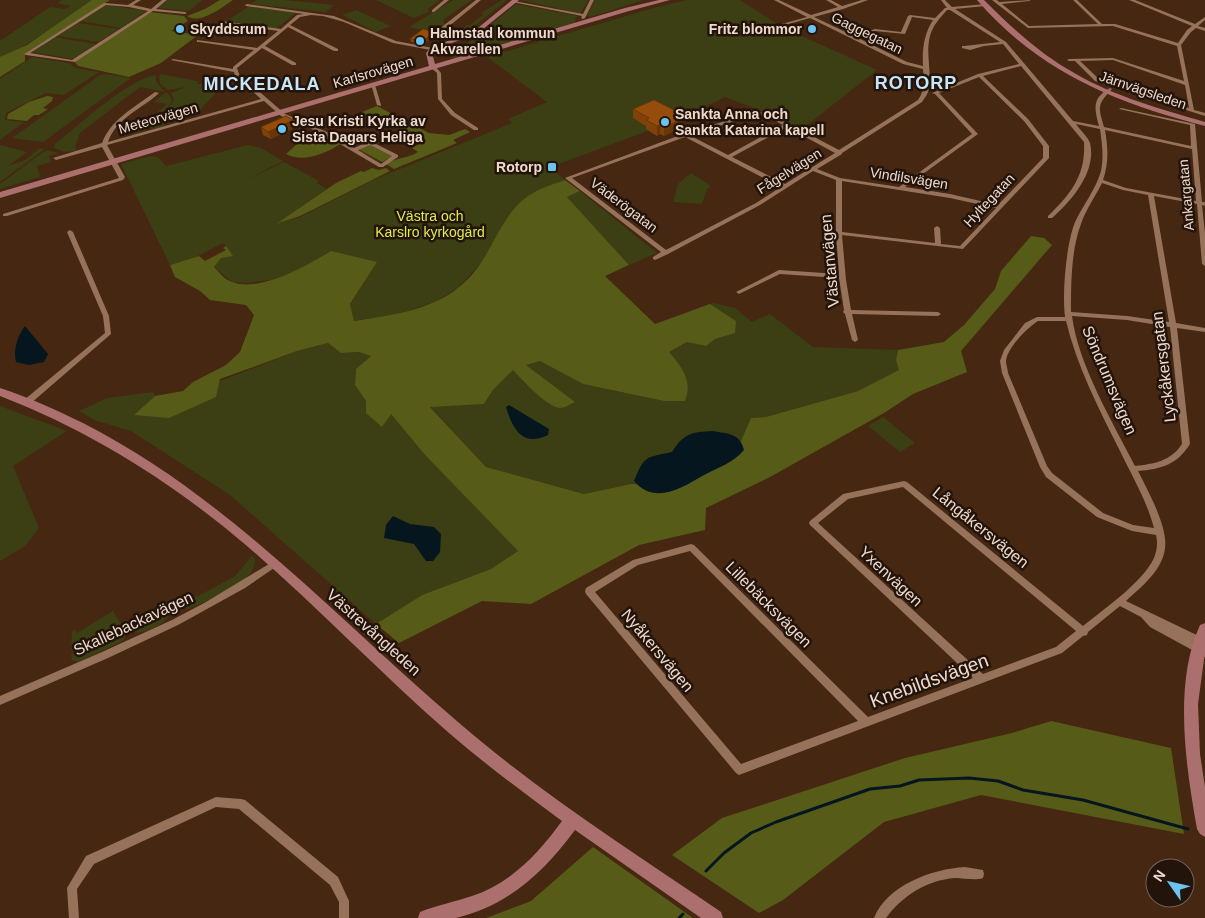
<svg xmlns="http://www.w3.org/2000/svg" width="1205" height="918" font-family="Arial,sans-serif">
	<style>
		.green { fill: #3b3f13 }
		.forest { fill: #565c18 }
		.water { fill: #05161f }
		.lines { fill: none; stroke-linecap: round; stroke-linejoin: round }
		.stream { stroke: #05161f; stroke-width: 3 }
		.street { fill: #96725a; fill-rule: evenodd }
		.secondary { fill: #ab706e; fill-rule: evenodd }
		.wall { fill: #81420a }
		.shaded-wall { fill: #693608 }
		.building { fill: #964d0c; stroke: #693608 }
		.poi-dot { fill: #6cc3f2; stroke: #22140b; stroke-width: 2 }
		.labels { text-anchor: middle; stroke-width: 5; stroke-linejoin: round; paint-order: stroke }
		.far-poi-label { font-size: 14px; font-weight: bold; fill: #eed9cc; stroke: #22140b; text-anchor: start }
		.far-street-label { font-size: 14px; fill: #eed9cc; stroke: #22140b }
		.far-park-label { font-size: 14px; fill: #ddec49; stroke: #22140b }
		.street-label { font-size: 16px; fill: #eed9cc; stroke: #22140b }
		.far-district-label { font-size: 18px; font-weight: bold; letter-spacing: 1px; fill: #c9e6f9; stroke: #22140b }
		.near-street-label { font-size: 19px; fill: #eed9cc; stroke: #22140b }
	</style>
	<rect width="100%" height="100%" fill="#462711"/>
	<path class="green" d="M62,0H93L67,20L0,60V41L50,7L65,9L71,6L57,3Z
		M168,0H202L189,11L158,8Z
		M256,0H285L334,5L326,12L251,4Z
		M376,0H440L428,9L429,12L414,18Z
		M453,0H472L443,20L445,25H433L431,29L439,31L436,33L409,27Z
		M502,0H507L466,33L449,38L467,25H470L484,14L481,13Z
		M521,0H588L581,13H578Z
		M595,0H644L590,17L587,15Z
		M687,0H740L782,27L877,70L801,130L773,115L725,97L678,120L550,167L565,180L523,200L481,263L458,288L434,302L398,314L354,321L350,305L377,262L305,267L278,279L247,283L232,282L214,267L228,248L223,243L196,257L170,265L121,164L150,156L158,157L166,166L248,145L261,148L283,161L248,179L284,162L319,181L317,183L327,189L276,224L300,217L373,180L512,123L508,119L547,102L487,57L653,8Z
		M516,4L577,16L574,23L453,59L451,57Z
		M107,5L146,11L121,28L80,21Z
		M249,6L298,11L276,29L227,21Z
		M356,10L391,26L376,32L342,15Z
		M78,23L119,29L99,42L57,36Z
		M54,37L96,44L74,59L31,52Z
		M32,57L69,63L76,68L99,72L64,95L46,93L6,113L5,120L24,122L0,140V79Z
		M107,74L131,78L43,142L12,138L100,75Z
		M161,74L197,81V84H204L216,93L198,112L166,120L163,118L167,109L174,100L171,93L186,87L168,90L160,84L159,77Z
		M156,75V82L165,92L140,87L80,133L75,147L76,151L64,152L54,148L55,144C79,125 128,79 156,75Z
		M165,93H168L172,101L161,116L165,126L152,129L150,128L131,136L167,104L154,102Z
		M0,145L27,152L8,166L25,160L40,148L45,149L0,182Z
		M46,150L59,153L49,156L51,162L37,166L40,177L0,189V184Z
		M691,173L711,186L707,189L702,204L673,202L678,184Z
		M580,191L657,253L629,265L567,197Z
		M714,303L735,308L752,322L770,314L813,347L898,350L896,360L900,370L858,391L766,417L752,418L738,448L672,485L631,484L584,494L486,467L430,406L484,404L493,390L513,370L526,385L574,402L526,365L540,361L583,384L664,401L669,352L688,342L706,346L736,321L710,304Z
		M328,343L341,353L359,352L371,356L356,369L355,385L366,401L391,414L425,455L518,551L491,569L422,595L376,624L230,495L131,431L94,420L79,411L107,398L153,392L155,396L134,415L297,351Z
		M0,406L67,431L13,466L39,528L25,546L0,561Z
		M883,417L915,443L900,452L868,426Z
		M252,556L255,559C258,582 206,601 188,609L179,606L234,577Z
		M113,611L123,627L71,651L72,632L75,630L77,633Z
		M168,611L169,615C166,624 142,635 134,632L133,627Z
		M124,631L125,638L121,642L78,662L72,660L71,655Z"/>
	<path class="forest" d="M92,0H110L25,53V61L0,77V57L27,45Z
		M220,0H233C221,8 200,25 187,16L205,9Z
		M149,12L184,16L188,21L171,31L198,35L161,63L129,77L78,66L74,61Z
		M47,96L53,97L52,101L43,108L48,109L39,115H34L27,121L7,119L8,114L29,102Z
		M377,106L429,133L449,135L465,129L470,132L453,140L457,143L394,169L386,164C397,157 407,159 418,152L412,148L423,142L394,127L373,123L377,121L375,116L363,114L362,112Z
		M320,133L340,144C325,154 303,163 286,154L297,144Z
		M368,144L393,156L382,162L358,149Z
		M372,168L379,170L386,168L390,171L300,216L276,224L336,183L361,171L364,172Z
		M565,180L580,191L567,197L629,265L605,276L655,324L710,304L736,321L735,333L715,339L706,346L687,342L669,352C682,367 693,381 685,401H664L583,384L540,361L526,365L575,402C570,404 565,408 560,408C547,407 522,380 513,370L493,390L484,404L430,407L486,467L584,494L631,484L672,485L738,448L751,418L766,417L858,391L899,370L896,360L898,350L944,342L964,325L995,289L1001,271L1031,236L1044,238L1052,245L961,351L967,372L913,394L884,413L770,477L706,508L705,530L639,545L531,604L482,601L399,643L376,624L422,595L491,569L518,551L425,455L391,414L382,427L366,413V401L355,385L356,369L371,356L359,352L341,353L328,343L297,351L220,379L216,397L169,418L134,415L155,396L183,391L193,382L226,365L240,352L254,315L246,305L210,300L200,291L175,277L170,265L199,256L205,261L226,250L223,248L226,246L233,256L221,258L214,267C219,272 225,280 232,282C260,293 308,265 331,251L377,262L350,304L354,321C393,315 437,310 467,280C490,258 500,218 524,199C535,190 551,185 565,180Z
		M1051,721L1171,748L1184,834L981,795L884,822L783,900L759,913L672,855L722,818L905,758L1012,733Z
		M593,847L693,918H486L531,901Z"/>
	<path class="water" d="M25,326L48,354L44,362L29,365L16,362C13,349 18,335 25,326Z
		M509,405L549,429L548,435C522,448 512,427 506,407Z
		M713,431C728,434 740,433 744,450C733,463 719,467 704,475C683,487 655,506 634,481C645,454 646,458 672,452C684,433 692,432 713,431Z
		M393,516L410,524L434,527L441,534L440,552L433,561H426L414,544L384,538L386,525Z"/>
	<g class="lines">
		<path class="stream" d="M706,871L724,853L751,833L776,822L870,789L900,786L919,780L969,778L998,781L1023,790L1083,800L1188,829
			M679,918L683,914"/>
		<path class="street" d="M136,0H141L133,5L151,9L162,0H167L156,9L185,12L187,13L185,14L153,11L75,62L26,55L24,54L104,3L128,5ZM106,5L129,7L148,11L72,60L30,53Z
			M444,0H449L434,12H432V10Z
			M476,0H481L442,32H438V30Z
			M590,0H594L585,18L583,19L581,18L582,16L512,2L514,1L583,14Z
			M774,0H779L811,15L838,7L826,0H831L842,6L862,0H868L843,9L814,17L854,36L875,29L901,32L908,16L910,15L935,18L945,8H947L941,0H945L952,7L986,4L987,5L985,6L955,9L1006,42L1073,121L1099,126C1094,108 1092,98 1110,88L1112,89C1097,105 1098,106 1104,127L1191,146L1190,125L1119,109L1121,108L1195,124L1202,202H1205V206L1202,205L1205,233V266L1202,264L1197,204L1154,196L1176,323L1205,328V332L1177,328L1190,444C1177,465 1161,469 1138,471C1148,491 1168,527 1165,548C1163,570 1141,587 1126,601L1205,639V647L1191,641L1205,648V657L1150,627L1141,617L1120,606L1088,632L1087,635L1083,636L1062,653L739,775L736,773L586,594L585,591L586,588L633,560L691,544L694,545L868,717L973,678L810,525L809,523L810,521L843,494L904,481L907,482L1083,626C1104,609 1143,582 1154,558C1157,550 1158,543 1156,535L1132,531L1097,517L1046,477L1040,467L1002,373L1000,361L1004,350L1025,323L1037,317H1065C1062,293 1066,245 1075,222C1083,205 1096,189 1101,171C1104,157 1102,143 1100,129L1076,124C1080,130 1088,137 1090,143C1097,172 1071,201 1052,218H1048V216C1071,194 1086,175 1084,142L1021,66L983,76L1028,119L1049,146V158L963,249L842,235L846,280L851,310L938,312L941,314L938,316L852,314L858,340L855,342L852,340L845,314L843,312L844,310L839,278L780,274L741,293L739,294L736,292L779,270L839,274L836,234L835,233L836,232V180L813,171L760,205L668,254L655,260L653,259V257L661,252L565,178L683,134L758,111L774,116L839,150L918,100C925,90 924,81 923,69L903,64L810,18L778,27V25L807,17ZM947,10H950L1000,42L964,46H962V48L970,50L984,46L1003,44L1019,64L978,74L932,93L935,94L972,134L899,187L840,178L817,169L842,154V153L922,102C924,99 927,95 928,92C933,74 925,55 930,36C933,25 940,18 947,10ZM912,17L933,20C924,34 922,49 923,66L907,62L858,38L875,31L905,34ZM979,77L1024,121L1043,146V158L998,205L950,194L905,187L978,134L939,93ZM758,114L770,118L783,125L728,155L689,135ZM787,127L835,153L785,184L732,157ZM1105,130L1192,149L1196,201L1126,188L1103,180C1109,163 1108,147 1105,130ZM685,137L781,187L756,203L666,250L572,178ZM842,181L950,198L996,208L960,246L941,244L940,228L937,226L934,228L935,243L842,232ZM1102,183L1123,190L1148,195L1169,322L1127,316L1071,312C1071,285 1071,250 1081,224C1086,209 1095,197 1102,183ZM1072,316L1127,320L1170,327L1182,444C1171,461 1154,464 1135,466C1113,423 1078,364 1072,316ZM1038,321H1066C1077,367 1099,409 1120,451C1132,476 1147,501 1154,528L1133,525L1103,513L1052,473L1047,466L1008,373C1008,370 1006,365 1006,361C1007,348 1028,327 1038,321ZM903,487L1076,631L1056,647L983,674L818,523L848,499ZM690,551L858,721L741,764L595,592L638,565Z
			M992,0H997L999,2L1031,0L1029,1L1002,4L1029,26L1098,24L1073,0H1077L1102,24H1115L1178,43L1187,30L1192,26L1129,0H1135L1195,24L1205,17V20L1198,26L1205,28V31L1196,28L1191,32L1181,45L1194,110L1205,113V116L1095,81L1075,61H1069L1067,60L1069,59L1113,58L1184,81L1177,46L1113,26L1028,28ZM1113,60L1185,85L1189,108L1099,79L1080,61Z
			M247,4L334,16L396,41L433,48V49L431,50L393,43L344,22L323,16L311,15L300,17L290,25L338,49V51H334L288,27L265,46L296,63V65H292L262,48L237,68L239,74L285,114L327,132L354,148L370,141L398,155V157L383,167H379L323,134L281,116L264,101L107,145L125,177L123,180L7,216H3V214L119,178L102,147L56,160L53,158L102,143C111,119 135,107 155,92L159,93C142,109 116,118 108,142L261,99L235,76L234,72L171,60L173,59L233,69V67L254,50L199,42H197V40L257,48L278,31L224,23H222V21L281,29L297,15L304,14L246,6L245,5ZM370,145L392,156L381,164L358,150Z
			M431,66H435L441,73L442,99L455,113L478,128V130H474L451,115L438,99L437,73L431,68Z
			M371,84L375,85L381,105V106L377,105Z
			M70,230L73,232L109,316L111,334L30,404L27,405L23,402L24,400L105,333L103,316L67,232Z
			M274,561L277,562L278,564L277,566L245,588L178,625L108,658L0,705V696L102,652L172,620L206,602Z
			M216,797L241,799L245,800L338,877L349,901V918H339V902L330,885L239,809L216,807L94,864L77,889L79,918H69L67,888L86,856Z
			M965,867L983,870L984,874L983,878C975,881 964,878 955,878C927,880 902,896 886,918H874C887,885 932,869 965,867Z"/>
		<path class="secondary" d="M512,0H519L477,34L435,49L432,53L435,64L625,8L659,0H670L629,11L0,198V192L429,66L426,53L431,47L473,32Z
			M977,0H984C1012,28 1041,55 1076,74C1116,97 1161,109 1205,122V126C1116,103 1039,72 977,0Z
			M0,388C28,397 56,410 83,423C228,497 336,618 458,722C540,793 632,851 721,912L723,918H701L575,830C545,871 508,906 456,918C445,918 430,918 418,918L420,912C437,905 455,902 472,896C511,883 538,854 562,821C524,793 485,764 449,733C380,673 317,606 247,546C173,483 91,431 0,396Z
			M1205,623V652L1198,704L1200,754L1205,787V837L1200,834L1197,829C1186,767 1173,684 1200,625Z"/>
	</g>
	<path class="wall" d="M435,35L424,44L411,42L410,39Z
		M633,109L682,114V123L675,126V131L664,136L660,134L657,136L646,129V126L633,118Z
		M261,127H295L271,139L263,135Z"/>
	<path class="shaded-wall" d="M435,32V35L424,44L423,41Z
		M682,114V123L675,126V131L664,136V127L673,118Z
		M293,120L295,127L271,139L268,132Z
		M661,125L660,134L657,136V126Z"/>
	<path class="building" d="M423,29L435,32L423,41L410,39Z
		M654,100L682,114L673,118L676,122L664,127L661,125L657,126L646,120L649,118L633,109Z
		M286,116L293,120L268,132L261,127Z"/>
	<g class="poi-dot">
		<circle cx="180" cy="29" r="5"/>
		<circle cx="812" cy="29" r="5"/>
		<circle cx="420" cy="41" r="5"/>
		<circle cx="665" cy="122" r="5"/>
		<circle cx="282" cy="129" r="5"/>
		<rect x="547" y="162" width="10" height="10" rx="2.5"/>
	</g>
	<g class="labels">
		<g class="far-poi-label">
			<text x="190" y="34">Skyddsrum</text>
			<text x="802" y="34" text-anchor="end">Fritz blommor</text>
			<text x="430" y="38">Halmstad kommun<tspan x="430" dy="16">Akvarellen</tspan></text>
			<text x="675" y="119">Sankta Anna och<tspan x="675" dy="16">Sankta Katarina kapell</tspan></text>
			<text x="292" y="126">Jesu Kristi Kyrka av<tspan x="292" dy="16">Sista Dagars Heliga</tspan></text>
			<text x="542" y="172" text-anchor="end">Rotorp</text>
		</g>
		<g class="far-street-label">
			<text transform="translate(867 33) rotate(26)" y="5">Gaggegatan</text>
			<text transform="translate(373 72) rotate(-16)" y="5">Karlsrovägen</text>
			<text transform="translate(1143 90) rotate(19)" y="5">Järnvägsleden</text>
			<text transform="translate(158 118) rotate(-16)" y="5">Meteorvägen</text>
			<text transform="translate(789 171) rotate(-32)" y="5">Fågelvägen</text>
			<text transform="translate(909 178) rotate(9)" y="5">Vindilsvägen</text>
			<text transform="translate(1186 195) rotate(-95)" y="5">Ankargatan</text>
			<text transform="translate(989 200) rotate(-47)" y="5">Hyltegatan</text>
			<text transform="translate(624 205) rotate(37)" y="5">Väderögatan</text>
		</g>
		<g class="far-park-label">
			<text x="430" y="221">Västra och<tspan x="430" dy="16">Karslro kyrkogård</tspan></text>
		</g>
		<g class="street-label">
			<text transform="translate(829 261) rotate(-95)" y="6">Västanvägen</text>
			<text transform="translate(1163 367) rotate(-97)" y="6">Lyckåkersgatan</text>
			<text transform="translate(1110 380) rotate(67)" y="6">Söndrumsvägen</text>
			<text transform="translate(981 527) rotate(39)" y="6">Långåkersvägen</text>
			<text transform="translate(891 576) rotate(43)" y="6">Yxenvägen</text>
			<text transform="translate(769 604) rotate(45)" y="6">Lillebäcksvägen</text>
			<text transform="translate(133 623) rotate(-25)" y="6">Skallebackavägen</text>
			<text transform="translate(374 632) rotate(42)" y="6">Västrevångleden</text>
			<text transform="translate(658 650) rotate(50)" y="6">Nyåkersvägen</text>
		</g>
		<g class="far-district-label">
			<text x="916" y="89">ROTORP</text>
			<text x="262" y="90">MICKEDALA</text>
		</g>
		<g class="near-street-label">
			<text transform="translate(929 680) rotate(-20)" y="7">Knebildsvägen</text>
		</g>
	</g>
	<g transform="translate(1170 883) rotate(304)"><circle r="24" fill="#22140b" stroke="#746358"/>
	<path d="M0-4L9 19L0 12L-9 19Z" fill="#6cc3f2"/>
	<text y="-8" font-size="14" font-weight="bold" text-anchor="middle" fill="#eed9cc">N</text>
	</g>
</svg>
